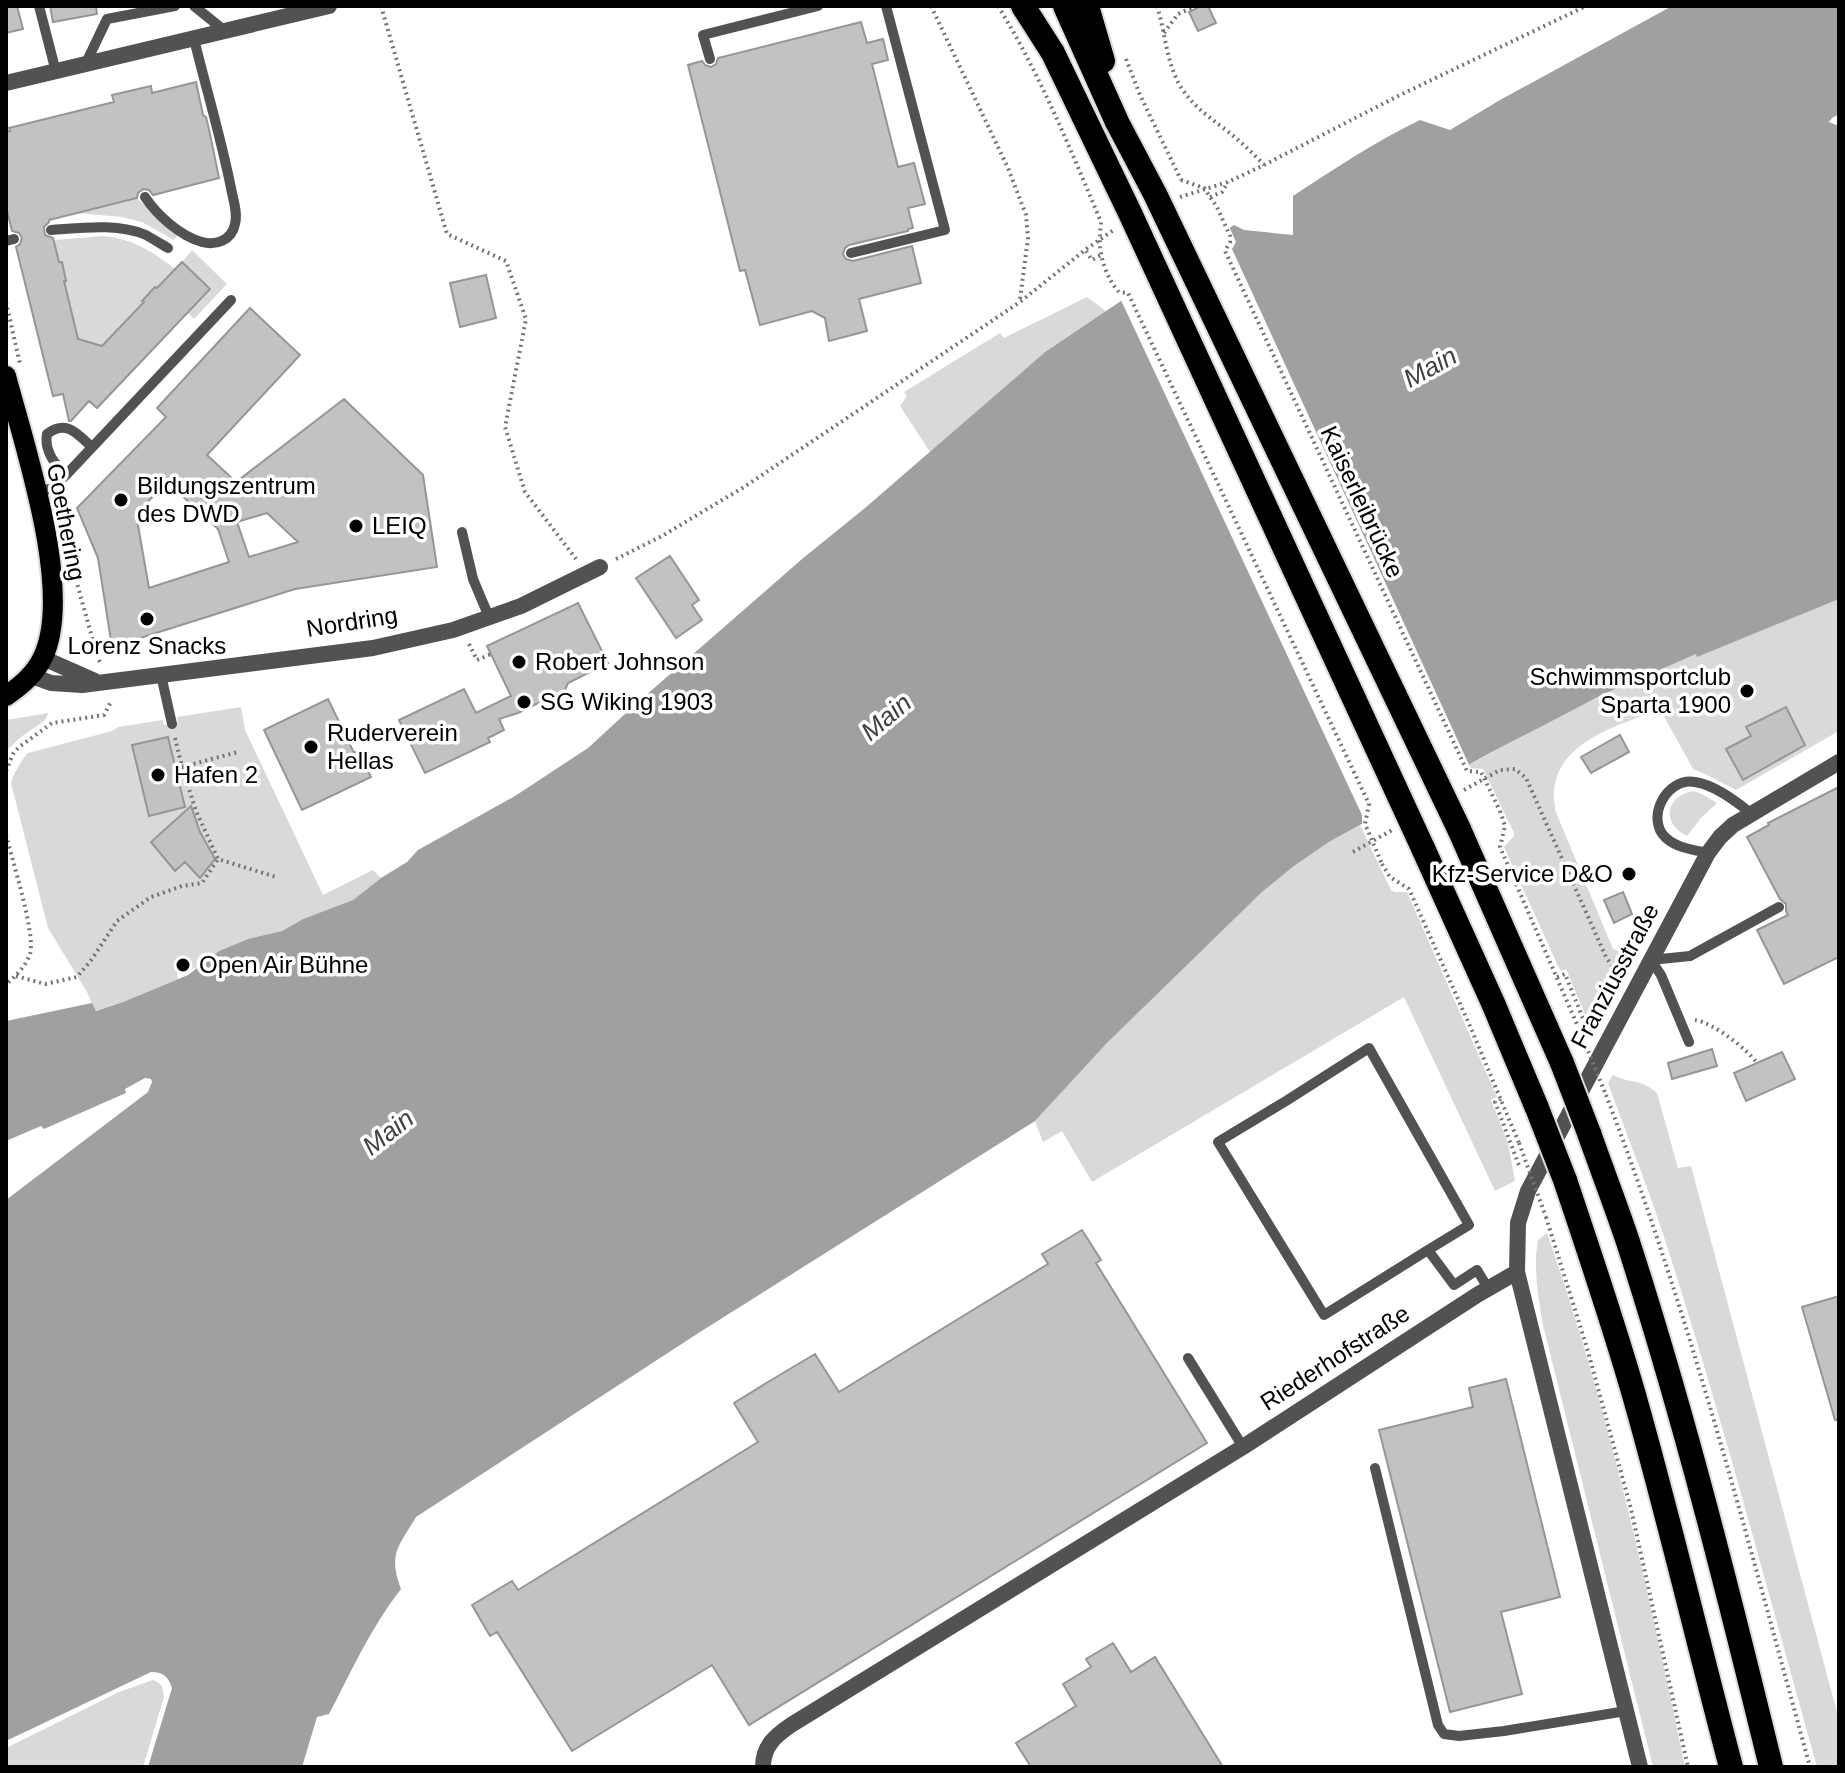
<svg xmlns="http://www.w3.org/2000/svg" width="1845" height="1773" font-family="Arial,sans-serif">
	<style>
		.green { fill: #d9d9d9 }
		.water { fill: #a0a0a0 }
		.pier { fill: #fff }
		.building { fill: #c2c2c2; stroke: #969696; stroke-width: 2; fill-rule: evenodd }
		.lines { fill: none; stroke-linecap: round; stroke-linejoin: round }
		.primary-casing { stroke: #dbdbdb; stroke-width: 24 }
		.highway-casing { stroke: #dbdbdb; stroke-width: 28 }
		.path { stroke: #747474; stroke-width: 4; stroke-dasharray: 2 4; stroke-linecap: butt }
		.lane { stroke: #525252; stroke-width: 10 }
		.street { stroke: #525252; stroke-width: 16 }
		.primary { stroke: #000; stroke-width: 20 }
		.highway { stroke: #000; stroke-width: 24 }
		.highway-bridge-casing { stroke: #dbdbdb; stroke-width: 28; stroke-linecap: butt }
		.path-bridge { stroke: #747474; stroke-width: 4; stroke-dasharray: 2 4; stroke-linecap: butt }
		.highway-bridge { stroke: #000; stroke-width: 24 }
		.poi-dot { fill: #000; stroke: #fff; stroke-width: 3 }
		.labels { text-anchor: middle; stroke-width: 7; stroke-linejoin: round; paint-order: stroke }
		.poi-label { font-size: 24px; fill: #000; stroke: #fff; text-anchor: start }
		.street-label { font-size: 24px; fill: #000; stroke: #fff }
		.water-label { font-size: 26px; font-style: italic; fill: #414141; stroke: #fff }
	</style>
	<rect width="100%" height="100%" fill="#fff"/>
	<path class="green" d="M137,198L177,236L174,240L142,222L122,217L76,213Z
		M103,236C132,238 153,252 175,269L157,288L155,287L143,300L144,302L98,351L80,346L64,281L66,280L62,262H59L54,240Z
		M192,250L227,284L194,319L187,312L210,289L182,262Z
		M1087,297L1106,311L1045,352L930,452L900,406L907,396L904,392L1000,333L1004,338Z
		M1839,599V731L1736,790L1703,773L1693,769L1660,709C1621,725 1559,740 1554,790C1553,796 1555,804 1555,810L1613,949L1621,952L1586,1017L1566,969L1561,971L1558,966L1504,847L1514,836V833L1483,769L1470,768L1469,765C1543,724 1618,686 1696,654L1698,656Z
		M241,707L245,730L323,895L373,870L381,878L353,900L303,919L282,931L248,939L219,951L198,967L177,974L178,979L123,1002L95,1011L87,992L48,928L11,783C15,771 20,762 28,753L112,731L118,727L163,720L164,725L178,723L177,717Z
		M49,713L44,721L21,737L6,751V720Z
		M1693,791L1702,794L1717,803L1701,818L1687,836C1662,824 1664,797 1693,791Z
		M1360,825L1391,890L1394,892H1407L1497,1097L1491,1100L1508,1143L1515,1181L1495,1191L1404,997L1092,1182L1062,1131L1043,1142L1035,1121L1107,1043L1262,892L1294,866L1329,842Z
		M1613,1075C1630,1084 1640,1078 1657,1093L1678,1168L1691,1166L1839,1720V1767H1817C1766,1586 1719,1404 1660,1225C1644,1177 1625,1130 1608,1083Z
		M1547,1233C1608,1407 1648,1587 1685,1767H1653L1543,1325C1538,1296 1533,1269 1538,1240Z
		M153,1680C162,1683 163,1688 164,1697L143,1767H6V1748L119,1692Z"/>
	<path class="water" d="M1672,6H1839V114L1832,118L1829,122L1836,125L1839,124V599L1697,657L1696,654L1602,695L1490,753L1329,842L1294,866L1262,892L1107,1043L1035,1121L700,1332L416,1517C398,1548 388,1553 401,1589C371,1627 351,1672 329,1714L317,1717L302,1767H148L172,1688C168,1676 163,1672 151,1672L6,1741V1200L148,1092L152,1082L151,1079L145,1078L125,1089L126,1093L44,1129L41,1126L6,1141V1021L92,1003L96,1011L123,1002L188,975L219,951L248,939L282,931L303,919L353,900L381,878L407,862L418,850L515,796L588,748L637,703L802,559L865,508L1045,352L1234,225L1244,230L1293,235V196C1334,169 1376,141 1420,120L1450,130L1500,100Z"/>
	<path class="pier" d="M1228,224L1236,242L1232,249L1470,767L1472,768L1362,828V815L1120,298H1118Z"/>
	<path class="building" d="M6,6H17L23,29L6,33Z
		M50,6H96L97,14L53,22Z
		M1201,6H1208L1216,23L1198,31L1189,12Z
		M861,22L867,43L883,39L888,60L872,64L898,167L914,163L925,204L908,208L913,228L908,229V231L849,245L845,248L843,254L846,259L853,261L912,246L921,283L859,299L867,331L829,341L825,318L812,311L760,325L745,270L740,271L688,65L702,61L705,65L711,67L716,64L718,58Z
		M196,82L203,115L206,117L210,134L219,178L153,195L149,190L143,189L138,193L137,198L49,220V222L44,227L45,235L53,238L59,262H62L66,281H64L78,339L102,346L144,302L142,301L155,287L157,288L182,262L210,289L97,408L89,401L71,421H69L63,394L53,396L16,247L20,244L22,238L19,233L12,231L6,207V132L10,131L9,128L114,102L112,95L151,86L152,93Z
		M486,275L496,318L460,327L450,283Z
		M250,308L300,355L207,455L236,482L344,399L423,475L437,567L295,589L112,647L98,558L77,508L166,417L157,408ZM167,482L218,529L229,562L149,588L136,514ZM267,513L298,542L249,557L237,522Z
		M670,556L699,600L692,605L702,620L676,638L636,578Z
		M578,603L608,663L568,683L565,690L518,713L499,719L504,730L488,738L490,742L425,773L399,720L464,689L476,713L511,696L487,646Z
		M328,699L354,753L358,751L371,777L302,810L264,730Z
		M1786,707L1805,745L1743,780L1726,749L1751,736L1746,727Z
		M1620,735L1629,752L1591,773L1581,757Z
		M168,737L185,807L149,816L132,745Z
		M1839,787V957L1784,984L1757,930L1788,915L1786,911V904L1780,899L1747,837L1769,825L1768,823Z
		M191,806L200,832L215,859L200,878L185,862L175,871L151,842Z
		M1623,892L1632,914L1614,923L1604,900Z
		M1712,1049L1717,1066L1672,1079L1668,1063Z
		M1782,1052L1795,1079L1746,1101L1734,1073Z
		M1082,1230L1101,1260L1096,1263L1207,1443L749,1725L712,1665L572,1751L497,1632L490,1636L472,1605L512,1581L518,1590L758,1442L734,1403L768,1382L815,1354L839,1392L1048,1264L1042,1254Z
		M1839,1296V1420H1835L1802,1307Z
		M1506,1379L1560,1597L1501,1612L1522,1694L1450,1712L1379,1430L1473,1407L1469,1388Z
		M1113,1643L1131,1672L1155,1657L1223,1767H1031L1016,1743L1076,1706L1063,1684L1091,1667L1086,1659Z"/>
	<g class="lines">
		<defs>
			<path id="primary" d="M6,376C24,445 74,591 43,657C35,674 22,685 6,696"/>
			<path id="highway" d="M1023,6L1053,53
				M1065,6L1117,122
				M1087,6L1103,61
				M1459,829L1562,1063
				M1422,846L1493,1003L1537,1108
				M1589,1133C1602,1170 1616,1206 1628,1242C1684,1415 1728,1591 1771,1767
				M1565,1180C1589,1251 1613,1322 1634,1395C1669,1518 1698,1643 1731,1767"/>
		</defs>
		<use href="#primary" class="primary-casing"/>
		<use href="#highway" class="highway-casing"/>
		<path class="path" d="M381,6L447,234L506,261L526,319L505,427L525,492L576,559
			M931,6L1008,168L1026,215L1028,238L1020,299
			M1157,6C1165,31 1166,60 1179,84C1190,103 1205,114 1222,127C1238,139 1251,151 1264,165
			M1164,33L1178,14L1196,6
			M1126,59L1140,95L1181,180
			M1180,197L1228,182L1264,165L1396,97L1586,6
			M1210,197L1222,192L1228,182
			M1086,251L1092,260L1101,255
			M6,302L20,364
			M616,559L662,536L744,487L1020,302L1085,250L1115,229
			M71,562L97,655L101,665
			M469,644L477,660L491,654
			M175,738L182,767L196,811L218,859L276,877
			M182,767L238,752
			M6,771L13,754L19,747L52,723L104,715L112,700
			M1464,790L1500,770L1515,769L1526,778L1606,957L1622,981
			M1500,811L1505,826L1500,847L1579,1029
			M6,835C12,859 36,935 30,954C26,966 15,977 6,984
			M1353,852L1394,829
			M1382,864L1390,877L1409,889L1470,1026L1519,1143
			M16,976L45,984L77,977L92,959L117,921L151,897L182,886L202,883L218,859
			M1557,977L1565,974L1584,1021L1593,1033
			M1695,1020C1712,1022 1746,1048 1757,1063
			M1606,1095C1690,1314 1748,1541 1810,1767
			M1501,1099L1495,1102L1520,1168
			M1546,1217L1587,1348L1631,1509L1688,1767"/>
		<path class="lane" d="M39,6L56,72
			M194,6L225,31
			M710,59L703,35L818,6
			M85,65L107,19L175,6
			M145,197C157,215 180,236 202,242C216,246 232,240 235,224C238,213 233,199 231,188C221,138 206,88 194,39
			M51,230C82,228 117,223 146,235C153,239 161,244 168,248
			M6,241L14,239
			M851,253L945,230L886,6
			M66,475C54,464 44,450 47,434C67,419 77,434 92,447
			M36,493L52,488L66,475L231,300
			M462,532L473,579L489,617
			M161,675L172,724
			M1708,853C1694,850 1677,848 1666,838C1645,819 1666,777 1695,782C1715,785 1735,801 1751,813
			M1689,1042L1661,975L1651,960L1690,956L1779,907
			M1428,1250L1469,1225L1369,1048L1286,1101L1218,1142L1324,1315L1428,1250L1454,1285L1477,1270L1488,1288
			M1188,1358L1243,1447
			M1375,1468L1438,1725L1444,1734L1459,1736L1504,1731L1626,1711"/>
		<path class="street" d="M6,83L329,6
			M43,658L95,681
			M32,676L51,683L82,685L373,648L453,630L521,606L600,567
			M763,1767C763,1746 775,1736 791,1725L1243,1447L1477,1295L1517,1272
			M1640,1767L1517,1272L1518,1223L1528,1191L1708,853L1720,837L1733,825L1839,762"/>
		<use href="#primary" class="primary"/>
		<use href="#highway" class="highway"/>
		<defs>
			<path id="highway-bridge" d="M1053,53L1130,213L1422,846
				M1117,122L1155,194L1459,829
				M1562,1063L1589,1133
				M1537,1108L1565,1180"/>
		</defs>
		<use href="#highway-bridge" class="highway-bridge-casing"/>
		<path class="path-bridge" d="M998,6C1040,74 1070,148 1101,222C1101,226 1100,231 1100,235C1098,253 1107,280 1119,292L1128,293L1369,804L1365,824L1382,864
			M1181,180L1204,188L1217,207L1230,236V242L1225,251L1467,771L1481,772L1500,811
			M1579,1029L1606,1095
			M1519,1143L1546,1217"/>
		<use href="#highway-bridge" class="highway-bridge"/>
	</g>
	<g class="poi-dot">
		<circle cx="121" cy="500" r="8"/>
		<circle cx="356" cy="526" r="8"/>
		<circle cx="147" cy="619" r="8"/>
		<circle cx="519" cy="662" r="8"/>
		<circle cx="1747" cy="691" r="8"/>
		<circle cx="524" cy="702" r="8"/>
		<circle cx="311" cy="747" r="8"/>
		<circle cx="158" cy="775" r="8"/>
		<circle cx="1629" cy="874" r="8"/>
		<circle cx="183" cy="965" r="8"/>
	</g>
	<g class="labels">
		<g class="poi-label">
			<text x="137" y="494">Bildungszentrum<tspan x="137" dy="28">des DWD</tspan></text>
			<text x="372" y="534">LEIQ</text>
			<text x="147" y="654" text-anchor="middle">Lorenz Snacks</text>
			<text x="535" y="670">Robert Johnson</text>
			<text x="1731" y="685" text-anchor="end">Schwimmsportclub<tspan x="1731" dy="28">Sparta 1900</tspan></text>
			<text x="540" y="710">SG Wiking 1903</text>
			<text x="327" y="741">Ruderverein<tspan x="327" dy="28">Hellas</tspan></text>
			<text x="174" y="783">Hafen 2</text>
			<text x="1613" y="882" text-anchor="end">Kfz-Service D&amp;O</text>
			<text x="199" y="973">Open Air Bühne</text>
		</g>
		<g class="street-label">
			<text transform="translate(1362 502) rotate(65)" y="8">Kaiserleibrücke</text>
			<text transform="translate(66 522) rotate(79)" y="8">Goethering</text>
			<text transform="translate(352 622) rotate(-9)" y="8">Nordring</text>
			<text transform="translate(1615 976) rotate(-62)" y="8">Franziusstraße</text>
			<text transform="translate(1335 1358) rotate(-33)" y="8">Riederhofstraße</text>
		</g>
		<g class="water-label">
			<text transform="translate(1430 367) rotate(-29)" y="9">Main</text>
			<text transform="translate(886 717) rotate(-40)" y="9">Main</text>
			<text transform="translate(388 1132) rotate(-38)" y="9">Main</text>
		</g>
	</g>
	<rect width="1845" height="1773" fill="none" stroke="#000000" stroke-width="16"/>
</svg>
